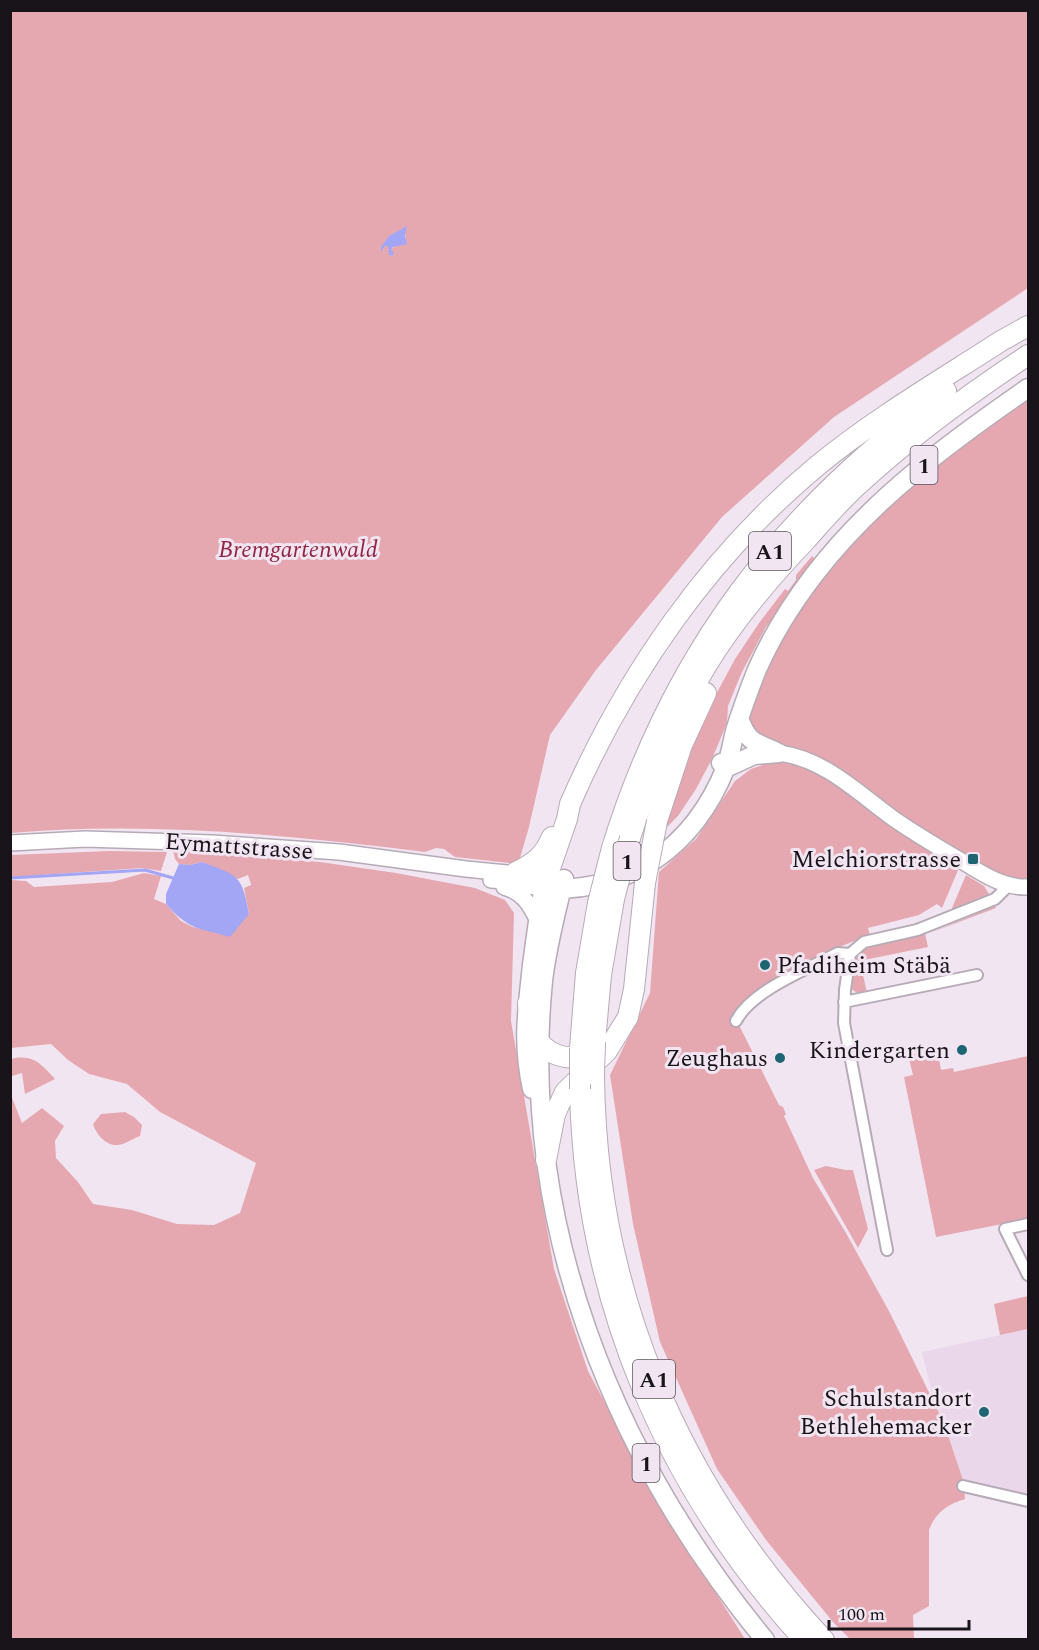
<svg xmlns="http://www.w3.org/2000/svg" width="1039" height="1650" font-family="Spectral,serif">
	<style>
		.built { fill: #ead7ea }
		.green { fill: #e6a8b0; fill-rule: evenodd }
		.water { fill: #a3a5f5 }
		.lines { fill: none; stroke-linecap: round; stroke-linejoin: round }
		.stream { stroke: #a3a5f5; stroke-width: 3 }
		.street-casing { stroke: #b7aab7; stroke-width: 14 }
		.secondary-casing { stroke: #b7aab7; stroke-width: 18 }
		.primary-casing { stroke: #b7aab7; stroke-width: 21 }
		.highway-casing { stroke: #b7aab7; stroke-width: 22 }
		.street { stroke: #fff; stroke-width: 10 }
		.secondary { stroke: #fff; stroke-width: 15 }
		.primary { stroke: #fff; stroke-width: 18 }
		.highway { stroke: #fff; stroke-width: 20 }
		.highway-bridge-casing { stroke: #b7aab7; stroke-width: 22; stroke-linecap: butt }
		.highway-bridge { stroke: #fff; stroke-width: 20 }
		.poi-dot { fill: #1e6574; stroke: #f2e5f2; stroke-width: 2 }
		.labels { text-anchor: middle; stroke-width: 6; stroke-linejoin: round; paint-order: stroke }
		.shield { fill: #f2e5f2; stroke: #5a535a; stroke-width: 1.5 }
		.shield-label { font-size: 22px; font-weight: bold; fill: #191419 }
		.park-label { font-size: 24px; font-style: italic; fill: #912541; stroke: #f2e5f2 }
		.street-label { font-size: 24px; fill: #191419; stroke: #f2e5f2 }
		.poi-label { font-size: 24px; fill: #191419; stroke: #f2e5f2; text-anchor: end }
	</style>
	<rect width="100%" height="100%" fill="#f2e5f2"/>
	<path class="built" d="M1028,1329V1498L964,1483L944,1422L934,1401L922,1352Z"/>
	<path class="green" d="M11,11H1028V288L834,417L722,517L596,670L550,735L529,827L520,858L511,863L455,857L444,849L436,848L425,852C288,835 148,821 11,833ZM405,232L406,239L391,249L392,256H390L388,246H385L381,252L389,236Z
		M1028,400V880L1005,876L964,856L942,908L937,904L919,915L868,928L870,935L839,947L764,987L746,1000L734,1015L779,1105L783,1107L786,1114L784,1116L813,1178L846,1233L890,1313L944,1423L964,1483L965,1499C948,1504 935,1513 929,1530V1606L913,1615L914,1639H850L833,1622L766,1540L717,1469L660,1342L633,1224L610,1075L650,993L659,872L696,839L735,781L751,769L768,763L774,745L750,734L748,716L767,667L787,627L815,584L863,529L956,449Z
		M812,556L818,562L789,602L766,627L742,672L728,706L727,723L712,759L696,789L678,816L663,831L672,789L714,698L735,659L759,623L785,589L788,591L796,580V575Z
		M109,851L167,852L161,871L142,868L11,877V855Z
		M173,851L320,862L396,873L475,888L505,900L514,913L511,1021L554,1269L588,1371L658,1502L745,1639H11V1059C33,1054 40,1063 55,1079L25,1094L22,1073L12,1076L11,1095L22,1123L42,1108L64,1126L55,1141L56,1158L78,1182L93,1204L132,1210L177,1224L214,1225L240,1213L256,1163L160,1112L127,1084L89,1074L68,1060L51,1044L11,1048V880L26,881L34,887L112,882L144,873L161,876L154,899L166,904L181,921L193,927L211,931L249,914L244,888L251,885L248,875L238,879L202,862L190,865L179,864L175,859Z
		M966,875L984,886L989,894L953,910L952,908Z
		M995,906L996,908L930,933Z
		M925,933L928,947L864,960L865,968L862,970L867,993C861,994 857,994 852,989C853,974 851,959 863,948Z
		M935,1050L938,1053L941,1070L953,1068L954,1072L1028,1056V1219L936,1237L904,1077L913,1075L908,1055Z
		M125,1112L134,1117L142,1125L140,1136C134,1138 124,1145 117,1145C106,1146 96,1134 93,1124L101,1114Z
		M826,1166L846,1170H853L868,1229L858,1248L814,1170Z
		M1028,1296V1329L1000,1335L994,1304Z"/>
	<path class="water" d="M407,226L405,235L407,244L393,247L391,250L394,253L392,256L389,255L388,246H385L381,252V247L389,236Z
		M202,862C238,876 242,874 249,914L230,937C198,928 189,930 166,904V894L179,864L190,865Z"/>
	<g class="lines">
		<path class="stream" d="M10,878L145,870L173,878"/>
		<defs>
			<path id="street" d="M850,954L845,990L844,1023L887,1250
				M844,1002L977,975
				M736,1021C752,990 808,969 838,953L850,954L864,942L917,930L995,899L1009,885
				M1028,1224L1005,1229L1028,1275
				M963,1486L1028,1501"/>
			<path id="secondary" d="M779,753C825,759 858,793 894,819C917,835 941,849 965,863C984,875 1005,888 1028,887
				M10,843L85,839L212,843L339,852L466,869L547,877
				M491,880L504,881L544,889
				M504,887C522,892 529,903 537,919"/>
			<path id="primary" d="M739,718C747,741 753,742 775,751
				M721,763L730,766L754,755L779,753
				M564,879C556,913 547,946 543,981C519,1223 612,1454 765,1640
				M544,889C631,892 694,847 726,767C731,754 732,741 736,728C742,709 749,690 756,672C771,637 791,605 814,575C872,499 950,442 1028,388
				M532,1089C522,1042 527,1012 532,965C536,936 539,908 546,879"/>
			<path id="highway" d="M657,821L682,745L706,693
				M630,838C649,779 673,722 705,668C733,621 768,580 806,540C823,521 840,501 859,484C911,436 969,394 1028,355
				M612,848C672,653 781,511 946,391
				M516,872C533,864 544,856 552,837
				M547,877L567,819L570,804C626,675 709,556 817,466C874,419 939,381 1001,341L1028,326
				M528,1003C529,1012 529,1022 533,1031C543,1056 571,1064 594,1052
				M595,1042L601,975L614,899
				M580,1048L586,973L598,903
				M594,1075C596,1291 677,1482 824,1640
				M580,1089C584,1298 664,1486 804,1640
				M546,1160L555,1114L565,1092L607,1051L628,1017L634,989L645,883"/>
		</defs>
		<use href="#street" class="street-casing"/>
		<use href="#secondary" class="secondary-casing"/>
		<use href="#primary" class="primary-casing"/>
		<use href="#highway" class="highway-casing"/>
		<use href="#street" class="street"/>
		<use href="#secondary" class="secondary"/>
		<use href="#primary" class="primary"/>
		<use href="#highway" class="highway"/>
		<defs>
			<path id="highway-bridge" d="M645,883L657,821
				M614,899L630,838
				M598,903L612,848
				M594,1075L595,1042
				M580,1089V1048"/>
		</defs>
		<use href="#highway-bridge" class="highway-bridge-casing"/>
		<use href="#highway-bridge" class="highway-bridge"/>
	</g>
	<g class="poi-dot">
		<rect x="967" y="853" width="12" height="12" rx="3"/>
		<circle cx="765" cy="965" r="6"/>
		<circle cx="962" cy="1050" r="6"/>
		<circle cx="780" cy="1058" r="6"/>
		<circle cx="984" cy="1412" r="6"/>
	</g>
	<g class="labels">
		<g class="shield">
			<rect x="910.5" y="446" width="27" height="38" rx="4.5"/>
			<rect x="749" y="532" width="42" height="38" rx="4.5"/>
			<rect x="613.5" y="842" width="27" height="38" rx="4.5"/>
			<rect x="633" y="1360" width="42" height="38" rx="4.5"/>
			<rect x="632.5" y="1444" width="27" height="38" rx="4.5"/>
		</g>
		<g class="shield-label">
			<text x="924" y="473">1</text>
			<text x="770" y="559">A1</text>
			<text x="627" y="869">1</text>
			<text x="654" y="1387">A1</text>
			<text x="646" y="1471">1</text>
		</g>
		<g class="park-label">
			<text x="298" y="557">Bremgartenwald</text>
		</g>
		<g class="street-label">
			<text transform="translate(239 846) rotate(4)" y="8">Eymattstrasse</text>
		</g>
		<g class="poi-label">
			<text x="961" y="867">Melchiorstrasse</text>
			<text x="777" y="973" text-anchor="start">Pfadiheim Stäbä</text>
			<text x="950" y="1058">Kindergarten</text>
			<text x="768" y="1066">Zeughaus</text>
			<text x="972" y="1406">Schulstandort<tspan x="972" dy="28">Bethlehemacker</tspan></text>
		</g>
	</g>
	<rect width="1039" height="1650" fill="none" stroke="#191419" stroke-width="24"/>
	<path d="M829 1620v9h140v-9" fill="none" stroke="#191419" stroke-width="3"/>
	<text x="838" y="1620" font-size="18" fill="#191419" stroke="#f2e5f2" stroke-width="4.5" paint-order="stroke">100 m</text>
</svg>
